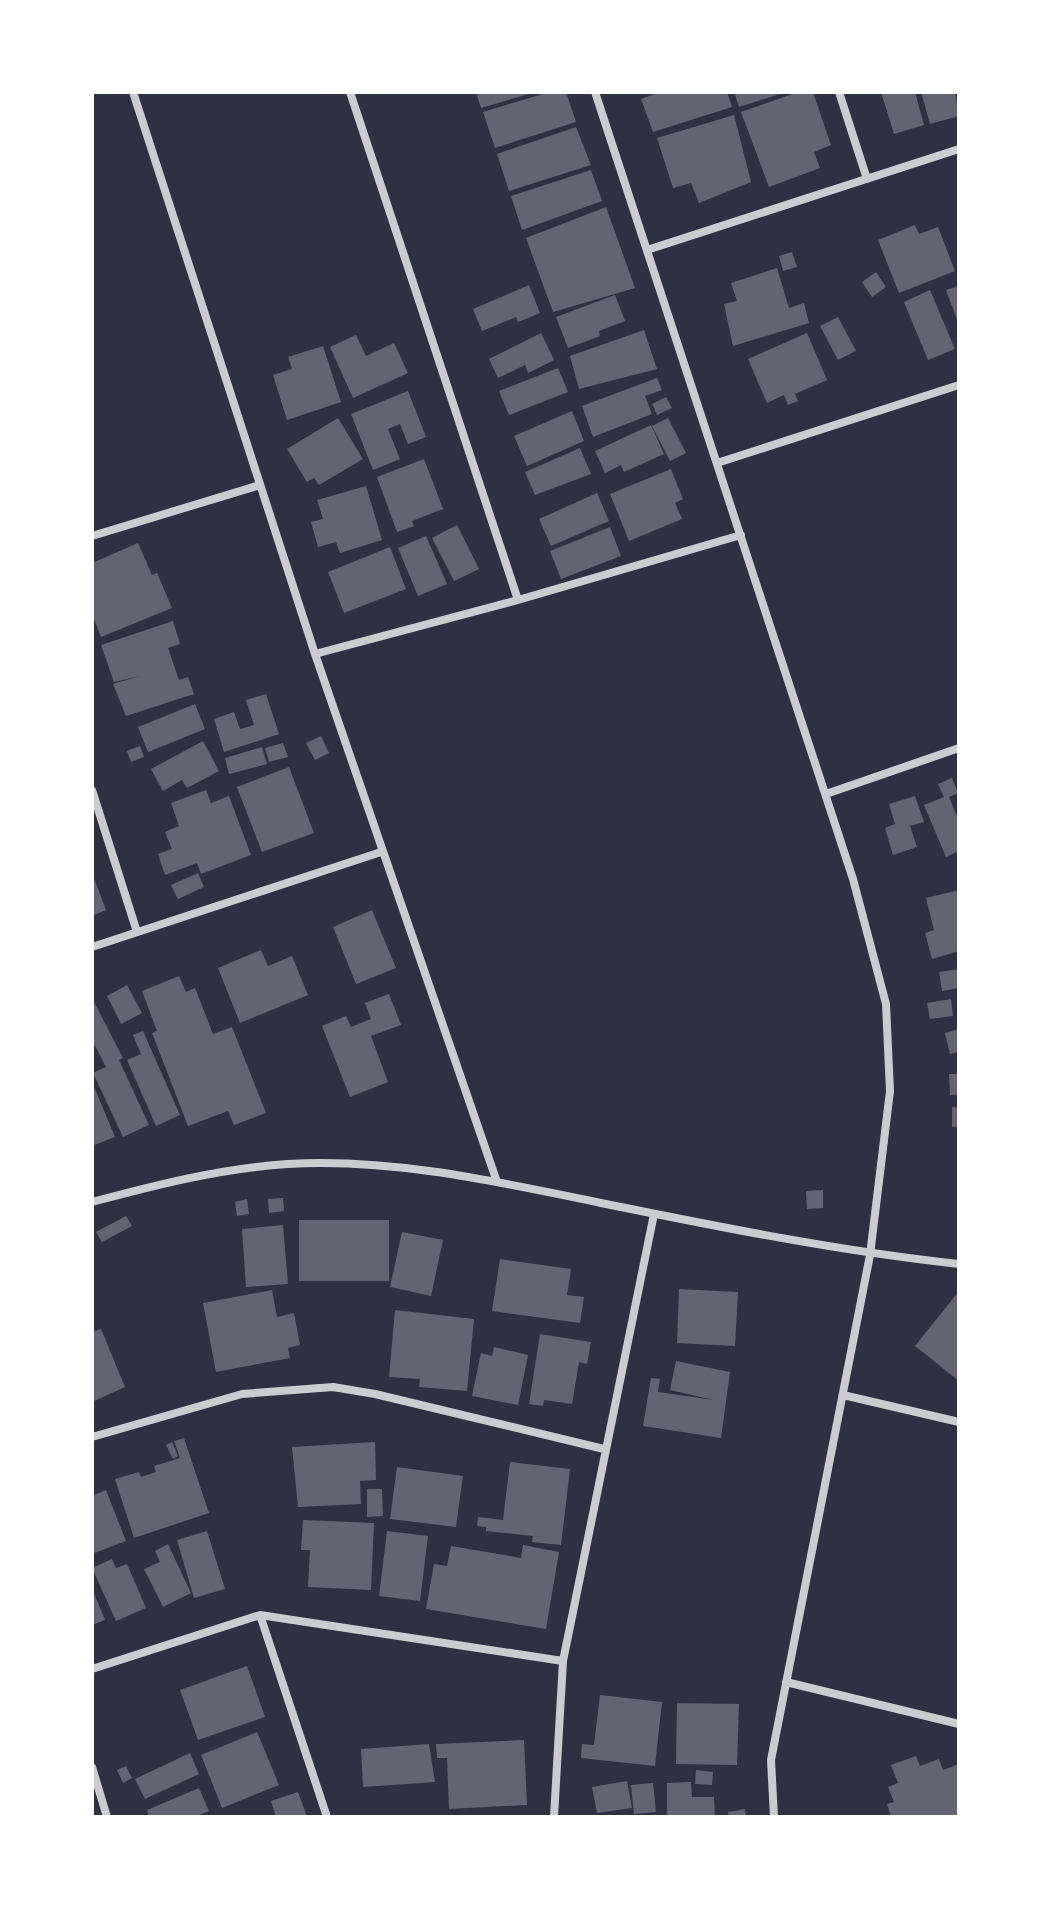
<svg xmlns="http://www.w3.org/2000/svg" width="1051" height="1909" font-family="Montserrat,sans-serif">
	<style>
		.building { fill: #626471 }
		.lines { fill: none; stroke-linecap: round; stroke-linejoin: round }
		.minor { stroke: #caccd0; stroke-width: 8 }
	</style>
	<rect width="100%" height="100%" fill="#2d3142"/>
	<path class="building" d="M476,92H532V93L481,108Z
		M549,92H566L576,122L495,148L483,112Z
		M660,92H727L732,107L653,132L641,99Z
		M734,92H783V93L739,107Z
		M798,92H813L831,145L814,152L820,168L769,187L741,112Z
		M881,92H915L924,125L894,134Z
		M921,92H955L959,116L930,124Z
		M734,115L751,182L699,203L691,183L673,188L657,138Z
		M576,127L591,165L509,191L497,154Z
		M591,170L602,201L522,230L511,196Z
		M606,207L635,288L553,312L526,238Z
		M915,225L919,234L938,227L955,271L899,293L878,240Z
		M792,252L797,267L783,271L779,256Z
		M777,268L789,308L804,303L809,323L733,346L724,304L737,301L731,283Z
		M876,272L886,287L872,297L862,282Z
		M529,285L540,313L518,322L516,317L482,331L473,309Z
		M959,286V325L946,290Z
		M930,290L955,349L928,360L904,302Z
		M615,295L625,321L599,331L600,336L568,348L556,317Z
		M838,317L856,351L838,360L820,326Z
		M644,330L657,369L579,389L570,356Z
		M541,333L554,360L528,373L525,365L498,378L489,359Z
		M807,333L827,380L795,394L798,401L788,405L784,395L767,403L748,359Z
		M356,335L366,356L394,343L408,373L353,398L330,347Z
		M323,346L341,402L287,420L273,375L292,369L288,357Z
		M558,368L568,392L509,415L499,391Z
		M657,378L662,390L645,396L652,414L593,437L582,406Z
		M408,391L426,437L408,444L400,424L388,429L400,459L373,470L351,414Z
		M666,397L672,408L657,415L652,404Z
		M572,411L584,441L527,466L514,436Z
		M338,418L363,459L319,485L314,478L307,482L287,449Z
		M668,418L686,453L670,461L652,426Z
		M651,425L664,454L624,472L621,465L605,473L595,451Z
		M580,448L591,474L535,495L525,472Z
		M424,459L443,509L412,521L414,526L397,532L377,477Z
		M671,469L683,499L675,503L682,519L629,541L610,494Z
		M366,486L382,540L340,553L336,542L318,547L311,522L323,519L317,500Z
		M597,493L609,521L551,546L539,519Z
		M457,525L479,569L454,581L432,538Z
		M610,527L621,556L561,579L550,551Z
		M426,536L447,584L418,596L398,548Z
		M138,543L152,575L157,573L172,608L101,637L92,614V563Z
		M390,547L406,589L344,613L328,572Z
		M173,621L180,644L168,648L179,680L188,677L194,694L126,716L113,684L140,676L114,682L101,645Z
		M266,694L279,734L224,752L214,719L234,712L240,729L254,725L246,700Z
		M195,704L205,729L148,752L138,727Z
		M321,736L329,753L315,760L306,743Z
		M203,741L219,771L187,788L182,780L163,791L151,769Z
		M283,743L288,757L269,762L265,748Z
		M140,746L144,757L131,762L127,751Z
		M262,747L267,764L229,774L225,758Z
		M289,767L314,833L262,852L237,787Z
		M952,778L958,793L949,797L959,821V851L946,857L924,805L944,797L938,784Z
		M206,790L211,803L229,796L251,855L201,874L197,863L165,875L158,854L172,849L165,832L179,826L171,803Z
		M915,796L924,822L910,826L917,847L893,855L885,828L895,824L889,804Z
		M92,873L106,910L92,916Z
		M198,873L204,887L178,899L171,885Z
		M959,890V951L932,959L925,933L934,930L926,898Z
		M372,910L396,968L356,984L333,927Z
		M261,950L268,966L292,956L308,995L240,1023L218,968Z
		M959,969V988L942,991L939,972Z
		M179,976L186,992L195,988L213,1034L232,1027L266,1113L234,1125L228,1111L188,1126L152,1033L157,1031L142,991Z
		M127,985L142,1013L121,1024L107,996Z
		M389,994L401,1025L371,1036L388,1082L350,1097L322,1026L346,1016L351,1027L371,1019L365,1003Z
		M92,998L123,1058L119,1060L149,1125L123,1137L93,1073L106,1067L92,1040Z
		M951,999L953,1016L930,1019L927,1003Z
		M959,1029V1052L950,1054L945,1033Z
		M143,1031L180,1115L156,1126L127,1060L141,1054L133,1035Z
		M949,1074H959V1095H950Z
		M92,1082L115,1137L92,1146Z
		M952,1107H959V1127H952Z
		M823,1190V1208L807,1209L806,1191Z
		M283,1198L284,1211L269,1213L268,1199Z
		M247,1199L249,1214L237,1216L235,1202Z
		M126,1216L132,1226L102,1242L96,1232Z
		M299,1220H389V1281H299Z
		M283,1225L288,1284L246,1287L242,1229Z
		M402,1232L443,1240L431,1296L390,1287Z
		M500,1259L571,1269L567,1295L584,1297L580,1323L492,1311Z
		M679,1289L738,1292L735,1346L677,1343Z
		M272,1290L277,1317L294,1313L300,1345L288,1348L290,1358L216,1372L203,1303Z
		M959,1291V1381L915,1346Z
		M395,1310L474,1319L467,1391L419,1387L420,1379L389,1377Z
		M101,1329L125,1387L92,1402V1332Z
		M540,1334L591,1342L587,1364L579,1362L572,1404L544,1400L543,1406L529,1404Z
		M494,1347L528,1355L518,1405L472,1396L481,1353L492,1356Z
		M676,1361L730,1372L721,1438L643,1426L651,1378L660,1379L658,1392L714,1400L670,1390Z
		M184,1438L209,1513L134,1538L115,1479L139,1472L141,1477L156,1472L154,1466L180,1458L174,1441Z
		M172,1442L178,1456L173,1459L166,1445Z
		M375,1442L376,1480L360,1481L361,1504L298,1507L292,1447Z
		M510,1462L570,1469L561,1545L532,1542L533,1536L486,1531V1527L477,1526L478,1517L503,1520Z
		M397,1467L463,1476L456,1527L390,1519Z
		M367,1489H382L383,1516L367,1517Z
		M106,1490L126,1541L92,1554V1496Z
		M303,1520L374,1523L371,1590L308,1587L310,1550H301Z
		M207,1531L225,1589L194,1598L177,1540Z
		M387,1531L428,1536L420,1601L379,1596Z
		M168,1544L191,1593L163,1607L144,1569L160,1562L155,1551Z
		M523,1545L559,1552L546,1629L426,1609L434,1564L447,1566L451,1546L521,1558Z
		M112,1559L116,1568L127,1564L146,1608L116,1621L92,1568Z
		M92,1588L105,1620L92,1625Z
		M247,1666L265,1717L198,1740L180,1690Z
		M600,1695L662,1702L655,1766L581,1758L582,1744L594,1745Z
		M677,1703L739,1704L737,1765L676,1764Z
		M257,1732L279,1785L222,1808L201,1755Z
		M524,1740L527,1805L449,1809L447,1758H437L436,1744Z
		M429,1744L435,1782L363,1787L361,1749Z
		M190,1753L199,1774L145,1799L135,1779Z
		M916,1756L920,1766L939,1759L943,1770L959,1764V1817H891L887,1804L894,1802L888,1787L898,1783L891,1765Z
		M126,1766L132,1778L123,1783L117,1770Z
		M696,1770L713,1772L712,1785L695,1784Z
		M627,1781L632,1808L597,1813L592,1787Z
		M691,1782L692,1797H714L715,1817H667V1783Z
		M653,1783L656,1812L634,1814L631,1785Z
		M199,1788L209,1811L194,1817H149L147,1810Z
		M298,1792L307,1817H276L271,1801Z
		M745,1809L746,1817H729L728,1812Z"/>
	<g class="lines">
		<path class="minor" d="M133,92L315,654L497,1182
			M595,92L853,879L886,1004L890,1091L870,1255L771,1760L774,1817
			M839,92L867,179
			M647,250L959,149
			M717,463L959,385
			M92,536L260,485
			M518,600L741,535
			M315,654L518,600L350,92
			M92,790L137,932
			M826,794L959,748
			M92,947L381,852
			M92,1202C156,1185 222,1168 288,1164C393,1158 499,1182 601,1203C720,1227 838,1251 959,1264
			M843,1395L959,1422
			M92,1437L242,1394L333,1387L375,1394L604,1449
			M260,1615L327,1817
			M92,1669L260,1615L563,1661
			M786,1682L959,1724
			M92,1767L107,1817
			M554,1817L563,1661L654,1214"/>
	</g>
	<rect width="1051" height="1909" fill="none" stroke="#ffffff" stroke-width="188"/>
</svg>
